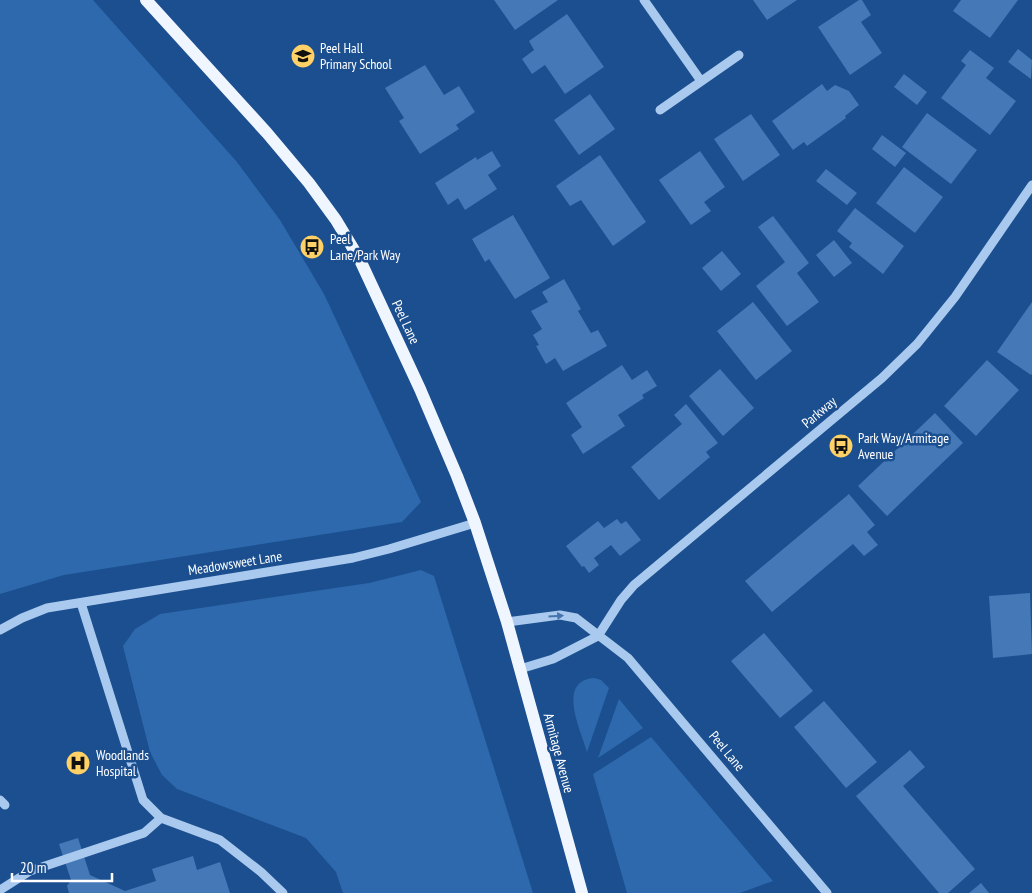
<svg xmlns="http://www.w3.org/2000/svg" width="1032" height="893" font-family="'PT Sans Narrow',sans-serif">
	<style>
		.green { fill: #2e69ad }
		.building { fill: #4478b7 }
		.lines { fill: none; stroke-linecap: round; stroke-linejoin: round }
		.minor { stroke: #a9c9ee; stroke-width: 9 }
		.major { stroke: #f0f6ff; stroke-width: 12 }
		.oneway { fill: #4674ac }
		.labels { text-anchor: middle; stroke-width: 5; stroke-linejoin: round; paint-order: stroke }
		.poi-label { font-size: 14px; fill: #fff; stroke: #1b4f8f; text-anchor: start }
		.street-label { font-size: 14px; fill: #fff; stroke: #1b4f8f }
	</style>
	<rect width="100%" height="100%" fill="#1b4f8f"/>
	<path class="green" d="M0,0H93L237,162L280,220L324,294L421,502L402,522L64,575L0,594Z
		M421,570L434,576L533,893H343L336,872L306,838L177,789L162,775L150,752L123,646L135,629L160,614L369,583Z
		M594,678L601,680L609,688L587,752C581,731 556,681 594,678Z
		M619,699L643,728L598,758Z
		M651,737L773,881L740,893H627L593,774Z"/>
	<path class="building" d="M494,0H558L515,30Z
		M753,0H797L767,20Z
		M859,0H862L871,15L861,22L882,53L850,75L818,27Z
		M961,0H1018L990,38L953,11Z
		M567,14L604,67L565,94L545,65L532,74L522,59L534,50L529,41Z
		M1018,49L1032,60L1031,79L1008,62Z
		M970,50L994,68L986,78L1016,101L990,135L941,98L966,65L961,61Z
		M425,65L444,95L459,86L475,112L456,125L459,129L420,154L399,121L404,118L385,88Z
		M904,74L927,92L917,105L894,87Z
		M822,84L827,91L835,85L849,91L859,105L845,116L846,118L807,146L804,142L793,150L772,121Z
		M590,94L615,129L579,155L554,120Z
		M927,113L977,150L951,184L902,147Z
		M751,114L780,155L743,181L714,139Z
		M882,135L906,153L895,167L872,149Z
		M492,151L501,166L488,175L497,189L465,210L458,198L448,205L435,183L476,157L477,160Z
		M700,151L725,187L704,202L711,211L691,225L659,180Z
		M600,155L646,222L613,246L581,200L570,206L556,186Z
		M904,167L943,197L915,233L876,203Z
		M826,169L857,193L847,205L816,181Z
		M855,208L904,246L883,274L849,247L852,243L837,231Z
		M513,215L550,278L515,299L489,259L485,262L472,239Z
		M773,216L809,263L797,273L819,302L787,326L756,286L785,262L758,227Z
		M834,240L852,263L834,277L816,255Z
		M722,251L741,274L721,291L702,268Z
		M564,279L581,309L578,311L591,333L598,330L607,346L563,371L555,358L546,364L536,346L539,345L533,335L542,329L531,311L548,302L542,292Z
		M753,302L792,351L756,380L717,331Z
		M1032,302V374L1031,375L997,352Z
		M987,360L1019,390L976,436L944,406Z
		M622,365L632,380L647,370L657,386L642,395L644,398L618,415L625,426L583,454L571,435L582,427L566,403Z
		M720,369L754,408L723,436L689,396Z
		M686,404L718,443L706,452L710,457L659,500L631,467L682,424L674,415Z
		M935,413L963,443L887,516L858,486Z
		M849,494L875,525L867,532L878,545L864,556L853,544L772,612L745,581Z
		M617,519L621,524L626,521L641,540L620,556L611,545L594,558L599,565L589,573L584,566L582,567L566,546L598,521L604,528Z
		M1030,593L1032,654L993,658L989,596Z
		M764,633L813,691L780,718L731,661Z
		M824,701L877,762L846,788L794,727Z
		M910,750L925,767L903,786L975,869L948,893H939L856,796Z
		M78,838L90,875L125,891L156,881L152,869L193,856L197,870L220,862L230,893H69L67,886L71,880L59,844Z
		M981,883L989,893H969Z"/>
	<g class="lines">
		<path class="minor" d="M644,0L701,81
			M660,110L739,55
			M81,603L143,800L161,818L220,840L261,872L283,893
			M507,622L560,615L576,618L628,658L827,893
			M0,630L22,618L47,608L353,558L389,549L475,523
			M520,669L553,659L598,636L621,600L634,585L882,378L917,344L955,297L1032,185
			M0,800L5,805
			M0,890L30,871L144,833L161,818"/>
		<path class="major" d="M146,0L267,133L309,183L336,220L360,260L420,389L457,476L475,523L507,622L582,893"/>
	</g>
	<defs><path id="oneway-solid" d="M-6-.8H1V-3.2L6.5 0L1 3.2V.8H-6Z" transform="scale(1.25)"/></defs>
	<use class="oneway" href="#oneway-solid" transform="translate(556 616) rotate(-3)"/>
	<defs>
		<symbol id="school-disc" viewBox="-11 -11 22 22"><circle r="9.5" fill="#ffd166" stroke="#1b4f8f"/><path d="M0-5L7-2L0 1L-7-2ZM-4 1L0 2.5L4 1V4Q0 6-4 4Z" fill="#111"/></symbol>
		<symbol id="bus-disc" viewBox="-11 -11 22 22"><circle r="9.5" fill="#ffd166" stroke="#1b4f8f"/><path d="M-5-6H5V4H4V6H2V4H-2V6H-4V4H-5ZM-3.5-4V0h7V-4ZM-3.5 1.2v1.5H-2V1.2ZM2 1.2v1.5H3.5V1.2Z" fill="#111"/></symbol>
		<symbol id="hospital-disc" viewBox="-11 -11 22 22"><circle r="9.5" fill="#ffd166" stroke="#1b4f8f"/><path d="M-5-5h3v3.5h4V-5h3V5h-3V1.5h-4V5h-3Z" fill="#111"/></symbol>
	</defs>
	<g fill-rule="evenodd">
		<use href="#school-disc" x="289" y="42" width="28" height="28"/>
		<use href="#bus-disc" x="298" y="233" width="28" height="28"/>
		<use href="#bus-disc" x="827" y="432" width="28" height="28"/>
		<use href="#hospital-disc" x="64" y="749" width="28" height="28"/>
	</g>
	<g class="labels">
		<g class="poi-label">
			<text x="320" y="53">Peel Hall<tspan x="320" dy="16">Primary School</tspan></text>
			<text x="330" y="244">Peel<tspan x="330" dy="16">Lane/Park Way</tspan></text>
			<text x="858" y="443">Park Way/Armitage<tspan x="858" dy="16">Avenue</tspan></text>
			<text x="96" y="760">Woodlands<tspan x="96" dy="16">Hospital</tspan></text>
		</g>
		<g class="street-label">
			<text transform="translate(406 322) rotate(65)" y="5">Peel Lane</text>
			<text transform="translate(819 412) rotate(-40)" y="5">Parkway</text>
			<text transform="translate(235 563) rotate(-9)" y="5">Meadowsweet Lane</text>
			<text transform="translate(727 751) rotate(50)" y="5">Peel Lane</text>
			<text transform="translate(559 753) rotate(75)" y="5">Armitage Avenue</text>
		</g>
	</g>
	<path d="M12 873v8h100v-8" fill="none" stroke="#ffffff" stroke-width="2.5"/>
	<text x="20" y="873" font-size="15" fill="#ffffff" stroke="#1b4f8f" stroke-width="4" paint-order="stroke">20 m</text>
</svg>
